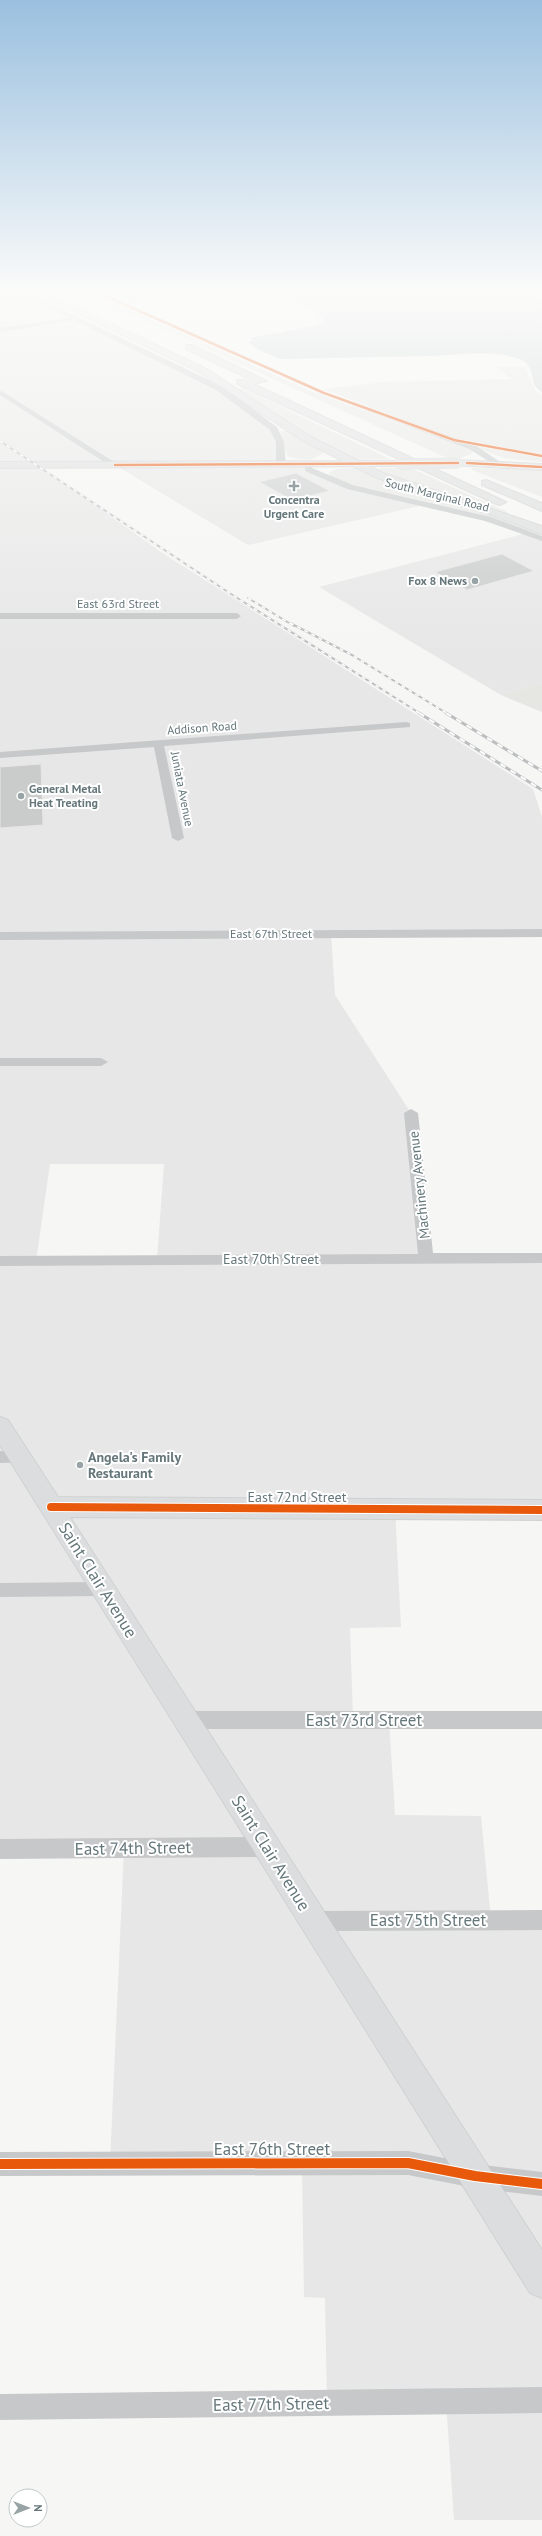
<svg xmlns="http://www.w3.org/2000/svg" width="542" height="2536" font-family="'PT Sans',sans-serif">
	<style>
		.built { fill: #e6e7e6; fill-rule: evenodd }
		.green { fill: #e6e7e3 }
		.water { fill: #c6d1d1 }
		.building { fill: #cacccc; stroke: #e6e6e4 }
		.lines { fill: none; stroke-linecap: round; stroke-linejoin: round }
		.secondary-casing { stroke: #d0d2d2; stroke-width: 2 }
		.primary-casing { stroke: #d1d2d2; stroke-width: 2 }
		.motorway-casing { stroke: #d2d2d2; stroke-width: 2 }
		.minor { fill: #c6c8c9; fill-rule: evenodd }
		.tertiary { fill: #c6c8c9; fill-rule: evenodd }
		.secondary { fill: #dcddde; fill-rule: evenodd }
		.primary { fill: #dcddde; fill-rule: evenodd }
		.motorway { fill: #dcddde; fill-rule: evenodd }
		.rail-far1-casing { stroke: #bcbebf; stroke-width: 2 }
		.rail-casing { stroke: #bcbebf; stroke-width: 3 }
		.rail-far1 { stroke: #fff; stroke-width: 1.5; stroke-dasharray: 4; stroke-linecap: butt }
		.rail { stroke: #fff; stroke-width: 2; stroke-dasharray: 6; stroke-linecap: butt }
		.primary-bridge-casing { stroke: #d1d2d2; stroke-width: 11; stroke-linecap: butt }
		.primary-bridge { stroke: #dcddde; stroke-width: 10 }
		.cycleway-far2-casing { stroke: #fff; stroke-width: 3.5 }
		.cycleway-far1-casing { stroke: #fff; stroke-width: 10 }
		.cycleway-casing { stroke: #fff; stroke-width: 12 }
		.cycleway-far2 { stroke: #e8590c; stroke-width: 2.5 }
		.cycleway-far1 { stroke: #e8590c; stroke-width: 8 }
		.cycleway { stroke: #e8590c; stroke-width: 10 }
		.poi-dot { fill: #98a3a6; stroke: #fff; stroke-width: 1.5 }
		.labels { text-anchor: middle; stroke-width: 4; stroke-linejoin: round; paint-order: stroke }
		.far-street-label { font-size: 12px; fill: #65777b; stroke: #fff }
		.far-poi-label { font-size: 12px; font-weight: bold; fill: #65777b; stroke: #fff }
		.street-label { font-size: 14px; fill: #65777b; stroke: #fff }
		.poi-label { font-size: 14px; font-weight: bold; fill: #65777b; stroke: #fff; text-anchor: start }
		.near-street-label { font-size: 17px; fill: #65777b; stroke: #fff }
	</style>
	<rect width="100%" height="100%" fill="#f6f6f5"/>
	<path class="built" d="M34,324L160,358L202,379L274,429L282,464H308L309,470L327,479L428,504L248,545L115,465H38L161,552L533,789L542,817V933L331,934L335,995L411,1113L426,1258H542V1510L395,1509L401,1627L350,1628L353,1719L389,1720L395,1815L481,1816L491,1920H542V2520H454L446,2401L327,2403L325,2298L304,2297L302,2163L110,2164L124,1848L0,1849V325L7,329ZM50,1164H164L157,1260L36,1261Z
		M527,533L542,539V683L501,695L319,587Z"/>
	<path class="green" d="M0,294H24L160,358L117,367L34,324L7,329L0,325Z
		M86,294H96L308,390L467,448L473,451L471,454L459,459L447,458Z
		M496,367H525L535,390L542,395V462L504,458L323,389L385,382L512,379Z
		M242,388L390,459L355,460L317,442L238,389Z
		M280,431H288L323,452C315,463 298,460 287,456Z
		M354,468L404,488L483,512L542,533V536L476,513L345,483L330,476L329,472L337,469Z
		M380,468H411L509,513L507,515L451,499L377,471Z
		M472,468L542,470V497L472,470Z
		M542,683V712L501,695Z"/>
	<path class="water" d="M112,294H148L154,298L131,301Z
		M272,294H542V392C527,384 538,366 519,359C491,349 461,355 432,356C381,357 330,358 280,359L257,349L248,342L253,340L250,338L318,325L325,321L324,319C309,305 292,297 272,294Z"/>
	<path class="building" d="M296,473L330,491L292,500L259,482Z
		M502,554L534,571L467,590L435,572Z
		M41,764L43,825L0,828V767Z"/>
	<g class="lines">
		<defs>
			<path id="secondary" d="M0,1417L8,1420L58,1497L542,1500V1520L70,1517L542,2250V2298L530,2293L0,1445Z"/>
			<path id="primary" d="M458,460L542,464V470L454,465V461Z
				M399,461L403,462V466L0,468V462Z"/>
			<path id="motorway" d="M37,294H48L205,368L311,437L383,473L542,526V534L486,513L423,495L375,477L303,441L199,372Z
				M186,345H192L267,381L258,383L186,349Z
				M237,380H245L506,502L500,505L496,504L237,384Z
				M486,480L542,503V511L482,485V481Z"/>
		</defs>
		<use href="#secondary" class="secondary-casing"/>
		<use href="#primary" class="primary-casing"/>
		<use href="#motorway" class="motorway-casing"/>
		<path class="minor" d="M98,294H106L326,392L475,445L503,464L496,466L469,449L322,394Z
			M76,317L74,320L0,332V328Z
			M0,391L3,392L119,465L112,467L0,395Z
			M305,462H311L312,468L353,485L491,517L542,536V541L485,521L347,489L305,471Z
			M0,613H237L241,616L237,619H0Z
			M406,722L410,723V727L164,746L184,838L178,841L172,838L154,747L0,758V752Z
			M542,929V937L0,940V932Z
			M0,1058H101L108,1062L101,1066H0Z
			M411,1109L418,1113L433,1253H542V1263L0,1266V1256L418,1254L404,1113Z
			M0,1451L26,1452L28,1457L26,1462L0,1463Z
			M103,1582L109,1584L112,1589L109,1594L103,1596L0,1597V1583Z
			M186,1711H542V1729H186L179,1726L176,1720L179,1714Z
			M267,1837L274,1840L277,1847L274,1854L267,1857L0,1859V1839Z
			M542,1910V1930L314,1931L307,1928L303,1921L307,1914L314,1911Z
			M408,2151L475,2164L542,2172V2196L475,2188L408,2175L0,2176V2152Z
			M542,2387V2413L0,2420V2394Z"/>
		<path class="tertiary" d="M21,294H30L222,386L277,427L284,442L286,464L281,467L276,464V442L270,430L216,390Z"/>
		<use href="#secondary" class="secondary"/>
		<use href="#primary" class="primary"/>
		<use href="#motorway" class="motorway"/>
		<defs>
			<path id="rail-far1" d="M0,441L231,594L421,714
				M248,598L294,626
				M290,623L352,655L448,714"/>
			<path id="rail" d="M419,713L542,790
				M446,713L542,771"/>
		</defs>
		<use href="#rail-far1" class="rail-far1-casing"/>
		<use href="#rail" class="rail-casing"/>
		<use href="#rail-far1" class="rail-far1"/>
		<use href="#rail" class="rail"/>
		<defs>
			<path id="primary-bridge" d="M399,464L458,463"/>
		</defs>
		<use href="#primary-bridge" class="primary-bridge-casing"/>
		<use href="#primary-bridge" class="primary-bridge"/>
		<defs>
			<path id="cycleway-far2" d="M101,294L324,393L454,440L542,456
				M467,463L542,467
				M115,465L458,463"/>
			<path id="cycleway-far1" d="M51,1507L542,1510"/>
			<path id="cycleway" d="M0,2164L408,2163L475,2176L542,2184"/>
		</defs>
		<use href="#cycleway-far2" class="cycleway-far2-casing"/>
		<use href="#cycleway-far1" class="cycleway-far1-casing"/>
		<use href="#cycleway" class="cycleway-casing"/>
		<use href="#cycleway-far2" class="cycleway-far2"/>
		<use href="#cycleway-far1" class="cycleway-far1"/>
		<use href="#cycleway" class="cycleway"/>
	</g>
	<linearGradient id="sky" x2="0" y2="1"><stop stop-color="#9ac0df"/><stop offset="0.45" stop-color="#fbfbfa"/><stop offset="1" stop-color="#fbfbfa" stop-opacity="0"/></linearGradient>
	<rect width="542" height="649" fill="url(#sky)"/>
	<g class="poi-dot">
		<path d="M292 480h4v4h4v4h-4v4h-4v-4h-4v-4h4z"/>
		<circle cx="475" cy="581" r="4"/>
		<circle cx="21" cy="796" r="4"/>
		<circle cx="80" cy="1465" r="4"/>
	</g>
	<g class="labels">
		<g class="far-street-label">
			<text transform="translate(437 495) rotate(14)" y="4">South Marginal Road</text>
			<text x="118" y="608">East 63rd Street</text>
			<text transform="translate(202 728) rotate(-4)" y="4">Addison Road</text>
			<text transform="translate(182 789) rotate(79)" y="4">Juniata Avenue</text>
			<text x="271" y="938">East 67th Street</text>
		</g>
		<g class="far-poi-label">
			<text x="294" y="504">Concentra<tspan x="294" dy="14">Urgent Care</tspan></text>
			<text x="467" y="585" text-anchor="end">Fox 8 News</text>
			<text x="29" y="793" text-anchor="start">General Metal<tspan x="29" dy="14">Heat Treating</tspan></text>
		</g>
		<g class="street-label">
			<text transform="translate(419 1185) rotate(-96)" y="5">Machinery Avenue</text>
			<text x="271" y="1264">East 70th Street</text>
			<text x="297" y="1502">East 72nd Street</text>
		</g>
		<g class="poi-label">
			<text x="88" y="1462">Angela's Family<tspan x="88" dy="16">Restaurant</tspan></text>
		</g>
		<g class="near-street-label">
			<text transform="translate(98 1580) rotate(58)" y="6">Saint Clair Avenue</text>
			<text x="364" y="1726">East 73rd Street</text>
			<text transform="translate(133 1848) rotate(-1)" y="6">East 74th Street</text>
			<text transform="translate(271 1853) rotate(58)" y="6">Saint Clair Avenue</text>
			<text x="428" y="1926">East 75th Street</text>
			<text x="272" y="2155">East 76th Street</text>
			<text transform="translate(271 2404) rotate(-1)" y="6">East 77th Street</text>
		</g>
	</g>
	<g transform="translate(28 2508) rotate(90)"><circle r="19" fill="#ffffff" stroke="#c1c9ca"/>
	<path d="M0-3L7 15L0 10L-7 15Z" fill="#98a3a6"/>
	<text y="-6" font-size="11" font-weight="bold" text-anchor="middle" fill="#65777b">N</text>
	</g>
</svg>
